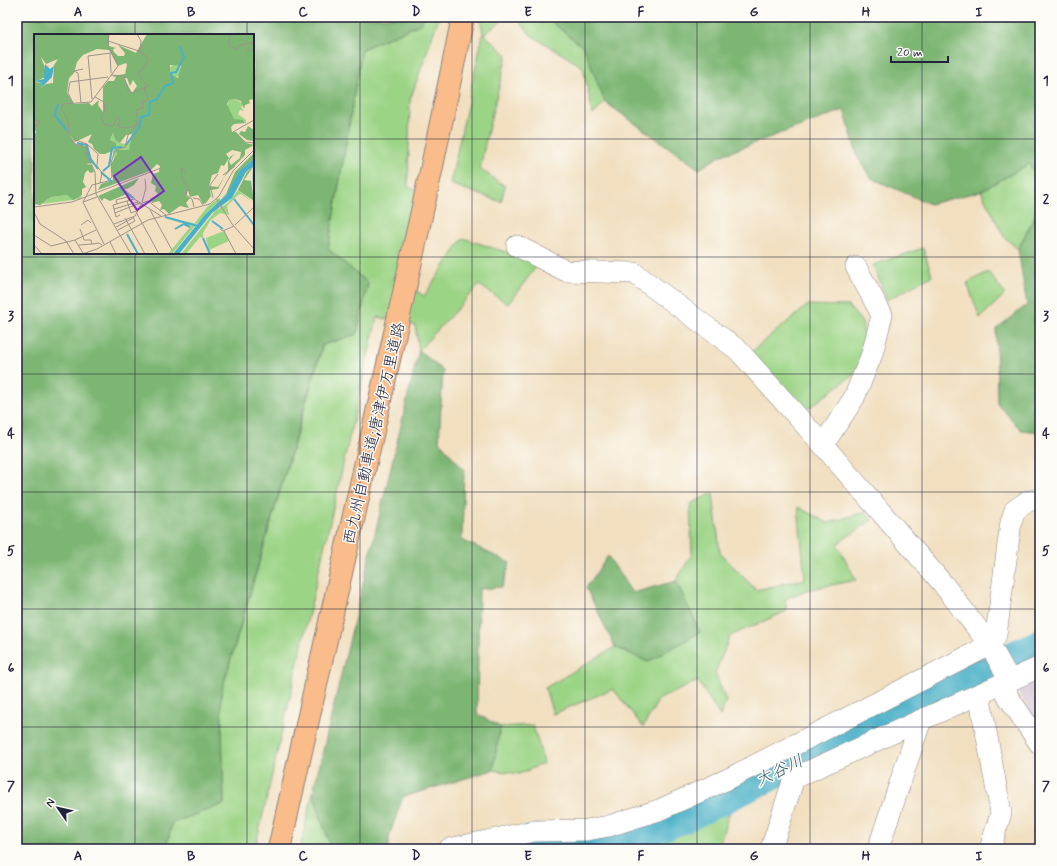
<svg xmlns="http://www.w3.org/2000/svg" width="1057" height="866" font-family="Mynerve,'Klee One',sans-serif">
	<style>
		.industrial { fill: #cfbdcf }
		.green { fill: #9cd486; stroke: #5f7b60 }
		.forest { fill: #7db673; stroke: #506c57; fill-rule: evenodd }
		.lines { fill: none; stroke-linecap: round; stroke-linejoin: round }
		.river { stroke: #49b0c8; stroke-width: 34 }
		.minor-casing { stroke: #8a807e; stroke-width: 22 }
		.motorway-casing { stroke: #8a807e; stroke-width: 24 }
		.minor { stroke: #fff; stroke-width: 21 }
		.motorway { stroke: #f9bc8a; stroke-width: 22 }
		.grid { fill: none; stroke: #22223b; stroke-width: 1; stroke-opacity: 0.55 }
		.labels { text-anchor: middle; stroke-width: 3; stroke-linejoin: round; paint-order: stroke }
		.street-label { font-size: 16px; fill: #22223b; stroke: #fdfcf7 }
		.water-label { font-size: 17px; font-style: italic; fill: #325b73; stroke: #fdfcf7 }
		.inset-river { fill: none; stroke: #49b0c8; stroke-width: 2 }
		.inset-road { fill: none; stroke: #9e938b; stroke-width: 1 }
		.view { fill: #7b2cbf; fill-opacity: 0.15; stroke: #7b2cbf; stroke-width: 2 }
		.inset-edge { fill: none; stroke: #22223b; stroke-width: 2 }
		.neatline { fill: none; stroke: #22223b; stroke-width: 1.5 }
		.grid-label { font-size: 13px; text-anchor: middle; font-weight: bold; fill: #22223b }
	</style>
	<rect width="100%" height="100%" fill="#fdfcf7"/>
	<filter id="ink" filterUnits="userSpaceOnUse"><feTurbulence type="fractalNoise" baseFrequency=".025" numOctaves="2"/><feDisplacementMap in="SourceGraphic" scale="8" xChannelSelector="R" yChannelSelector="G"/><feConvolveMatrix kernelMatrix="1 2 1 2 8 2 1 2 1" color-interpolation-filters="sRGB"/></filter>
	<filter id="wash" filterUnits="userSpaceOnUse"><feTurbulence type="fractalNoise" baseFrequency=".012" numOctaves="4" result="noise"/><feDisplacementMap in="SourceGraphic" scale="16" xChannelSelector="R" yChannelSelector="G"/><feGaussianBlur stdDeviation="0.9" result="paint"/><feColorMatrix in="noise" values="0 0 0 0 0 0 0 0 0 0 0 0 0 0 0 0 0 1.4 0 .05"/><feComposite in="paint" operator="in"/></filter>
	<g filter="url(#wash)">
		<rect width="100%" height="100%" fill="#f1dfc0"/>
		<path class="industrial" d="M1040,677V727L1016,688Z"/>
		<path class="green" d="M422,17H439L410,100L408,187L436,199L397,278L424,296L463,238L539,263L508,304L479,285L419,350L415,325L377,317L255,849H166L172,823L224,804L221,693L323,345L357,334L368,283L328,249L362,49L422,23Z
			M480,17H507L484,34L507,55L487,134L480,169L505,186L501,202L450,184L483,34Z
			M516,17H546L584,48L605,102L593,115L583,67L531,35Z
			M1029,164L1040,182V206L1018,249L1004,237L981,191Z
			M923,248L932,276L887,300L873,265Z
			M988,272L1005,294L980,318L967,283Z
			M808,305L848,306L862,322L866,346L857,372L802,413L751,352Z
			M713,493L720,553L756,590L805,579L798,507L828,523L865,512L872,520L837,544L856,580L806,590L785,599L787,611L730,636L715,673L726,701L720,716L698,681L659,699L643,727L613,689L553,714L545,688L615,647L648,662L700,632L676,581L692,554L690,504Z
			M533,725L544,763L519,774L493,770L500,727Z
			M313,792L331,849H300Z
			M733,801L718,849H611Z"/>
		<path class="forest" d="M17,17H422V23L362,49L328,249L368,283L357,334L322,345L221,693L224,804L172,823L166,849H17ZM35,35H253V253H35Z
			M546,17H1040V182L1029,164L981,191L930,204L871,178L858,158L844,110L722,155L699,169L605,102L584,48Z
			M1040,206V432L1021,430L997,403L996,329L1027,305L1018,249Z
			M419,350L443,371L439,441L464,470L462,540L510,563L502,587L479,589L477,714L500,727L493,770L403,797L389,836V849H331L313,792Z
			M608,556L632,593L676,581L700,632L648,662L615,647L586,588Z"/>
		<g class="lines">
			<path class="river" d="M505,849L537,841H616L682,817L981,672L1040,646"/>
		</g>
	</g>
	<g filter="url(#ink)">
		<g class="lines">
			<defs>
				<path id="minor" d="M517,246L566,271L634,273L738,350L823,445L943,584L990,645L996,635L1011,522L1015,510L1028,501L1040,499
					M823,445L854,398L872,354L882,315L856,267
					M979,694L1001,813L990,849
					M449,849L534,831L587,830L609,826L659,810L728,779L990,645L1005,672L1007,695L1040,744
					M771,849L794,778L921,720L1040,667
					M878,849L921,720"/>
				<path id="motorway" d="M279,849L397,324L431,171L463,17"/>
			</defs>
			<use href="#minor" class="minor-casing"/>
			<use href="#motorway" class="motorway-casing"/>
			<use href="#minor" class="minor"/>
			<use href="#motorway" class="motorway"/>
		</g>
	</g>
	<path class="grid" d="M135,17V35M247,17V35M360,17V849M472,17V849M585,17V849M697,17V849M810,17V849M922,17V849M17,139H35M253,139H1040M135,253V849M247,253V849M17,257H1040M17,374H1040M17,492H1040M17,609H1040M17,727H1040"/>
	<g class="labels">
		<g class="street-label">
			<text transform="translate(373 433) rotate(-77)" y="6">西九州自動車道;唐津伊万里道路</text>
		</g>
		<g class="water-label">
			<text transform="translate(779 770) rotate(-26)" y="6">大谷川</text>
		</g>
	</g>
	<g transform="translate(34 34)">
		<rect width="220" height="220" fill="#f1dfc0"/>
		<path d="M135 37a6 6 0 1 1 12 0a6 6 0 1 1-12 0ZM201,65L210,70L207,73L210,77L206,76L204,80L212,86V90L209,86H200L193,74L195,66ZM79,99L86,109L92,110L87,113L97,107L95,116H81L83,120L80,126L78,114L81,109L76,106ZM204,156L220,169L207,160L204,161L193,172L195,181L186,179L176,187L169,199V204L166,203L152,220H147L181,177L194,169ZM33,161L48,162L46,165L8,170L17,163ZM185,164L187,166L163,190L152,187L160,190L173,173ZM128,183L161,192L138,220H134L157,192ZM190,197L195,207L175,216L172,204Z" fill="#9cd486"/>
		<path d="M0,0H75V12L82,14L79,15L80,18L84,22H90L91,19L84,11L102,19L113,0H220V65L215,66L216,69L211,71L210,75L207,67L201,65L195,66L193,70L200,85L209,86L211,89L200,90L197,93L198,98H202L212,109L220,111L211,116V121L190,143L184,155L176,156L177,162L172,169L169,170L164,161L156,163L154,156L152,162L156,164L152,169L155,174L146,172L135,180L130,175L126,176L128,171L125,167L118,169L116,165L124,160L121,157L122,152L117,149L119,140L125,138L126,132L123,130L116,137L64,156L67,150L79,146L77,130L83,120L81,116H95L98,100L92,101L86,109L82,107L79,99L76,106L82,109V112L78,117L71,120H66L60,115L58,110L54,108L58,100L41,108L34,99L42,111L49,110L50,113L53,110L60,132L58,129L52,130L58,131L60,138L56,139L54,136L51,139L49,148L52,153L48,155V161L39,166L33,161L17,163L6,171L0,170V102L2,98L0,94ZM63,15L75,16L84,32L92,29L93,31L91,40L78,42L82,43L80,47H74L69,53V78L64,71L65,66L58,72L55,69L40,70L33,59L35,44L40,39L43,28L49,21ZM7,23L12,30L24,25L20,31L19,49L12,50L7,54L8,49L1,48L11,43V34ZM136,31L147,32L144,44L136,40ZM90,44H93L96,52L99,46L103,52L98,59ZM198,116L207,118L206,124L197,131L195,127L200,120L196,123L194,127V136L184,153L175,152L178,141L184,139L187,131L190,132L195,124L192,120ZM214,92L220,96V107L213,106L205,100L207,97L211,98ZM220,119V125L206,136L198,153L193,160L187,165L192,160L201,138ZM219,133L210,146L217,147L220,167L204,156L213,138ZM105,144L100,151L93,155H87L93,160L76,167L70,164L68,167L64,162Z" fill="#7db673" fill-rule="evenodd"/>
		<path d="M11,30L16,35L20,32L18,43L7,54L8,49L1,47L10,45ZM220,125L218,159L219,133L212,138L198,164L178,179L145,220H139L170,182L193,160L206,136Z" fill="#49b0c8"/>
		<path class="inset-river" d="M24,70L21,81L33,97M43,109L53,111L56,124L64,135M92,111L106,92L107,83L115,81L116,68L123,65L131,52L139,49L137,39L142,38L150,23L146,13M69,137L75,132L78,114L88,113M67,138L78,148M86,154L99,164M200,165L220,191M131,183L164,192M178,187L189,195M141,195L150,190L156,193M93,200L104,220M169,204L176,220"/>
		<path class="inset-road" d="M75,0L74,12L84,32L57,68L29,70L27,74L34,86L35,101L41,110L52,113L53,122L61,138L62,160L97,220M103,0L107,7L106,18M197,0L194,10L202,16L204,12L219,8L213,17L220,16M74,7L105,17L114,24V28L104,40L114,52M76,20L77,39M77,41L90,42L94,56L98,59L114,52M61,63L70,68L71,78L67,82L70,90L79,92L83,83L86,84L84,92L91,94L101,92L104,88V90M58,65L54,22L77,19M39,69L34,59L36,48L74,43M47,69L44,39L40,37L49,35M0,85L5,87L4,92H0M104,88L102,76L109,74L108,68L114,66L110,55L113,54M199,98L220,86M203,100L211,108L220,109M39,105L53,110L64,120L63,132L68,139L66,149M152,140L147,133L148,145L156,157L153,156L152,161L158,165L160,173M189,141L201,132M87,152L101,165M159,164L165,165L169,171M179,164L176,151L184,140M182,164L198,190L220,215M93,167L97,179L102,177M49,168L63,163M108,168L112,154L111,145M108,169L114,167L132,181M83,170L82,166L93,163L95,166M0,173L38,168L127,134M80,175L104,168M116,176L138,216M0,178L6,190L32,207L40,220M102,178L125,220M81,179L106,169M86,181L82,183L79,171L100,165L127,182M91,184L111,220M80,190L101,182L108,169M47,191L54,186L57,189M201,191L220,173M82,193L99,184M46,195L50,206H57L58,210L65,209L68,211M186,195L189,197L200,192M84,196L101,187L99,183M190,197L202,220M0,201L17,212L41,206L49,219M41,206L62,196M76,208L82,220M70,210L49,168L58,151L74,147L78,143L77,129L81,116L91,113L94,101L104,90M0,211L8,220M45,211L58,210M48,220L63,215L114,186L176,170L185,162L199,137L220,116"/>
		<path class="view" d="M107,123L130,157L103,176L80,142Z"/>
		<rect width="220" height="220" class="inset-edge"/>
	</g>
	<rect width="1057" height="866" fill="none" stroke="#fdfcf7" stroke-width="44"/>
	<g transform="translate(58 808) rotate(304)" stroke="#fdfcf7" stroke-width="3" paint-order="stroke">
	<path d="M0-3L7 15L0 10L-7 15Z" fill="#22223b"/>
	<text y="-6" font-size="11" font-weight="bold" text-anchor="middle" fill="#22223b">N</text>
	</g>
	<path d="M891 56v6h57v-6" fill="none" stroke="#22223b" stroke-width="2"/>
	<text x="897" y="56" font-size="12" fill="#22223b" stroke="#fdfcf7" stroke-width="3" paint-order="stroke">20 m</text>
	<rect x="22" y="22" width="1013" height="822" class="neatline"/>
	<g class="grid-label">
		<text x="78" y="16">A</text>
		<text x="191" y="16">B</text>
		<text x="303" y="16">C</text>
		<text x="416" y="16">D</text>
		<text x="528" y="16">E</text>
		<text x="641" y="16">F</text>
		<text x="754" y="16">G</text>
		<text x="866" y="16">H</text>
		<text x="979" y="16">I</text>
		<text x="11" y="85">1</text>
		<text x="1046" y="85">1</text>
		<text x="11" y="203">2</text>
		<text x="1046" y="203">2</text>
		<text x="11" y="320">3</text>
		<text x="1046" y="320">3</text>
		<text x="11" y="438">4</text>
		<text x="1046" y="438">4</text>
		<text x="11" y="555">5</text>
		<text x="1046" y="555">5</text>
		<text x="11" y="672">6</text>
		<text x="1046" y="672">6</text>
		<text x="11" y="790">7</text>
		<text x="1046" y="790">7</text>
		<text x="78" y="860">A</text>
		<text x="191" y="860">B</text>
		<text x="303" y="860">C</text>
		<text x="416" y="860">D</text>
		<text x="528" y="860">E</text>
		<text x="641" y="860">F</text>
		<text x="754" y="860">G</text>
		<text x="866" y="860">H</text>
		<text x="979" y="860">I</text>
	</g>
</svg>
